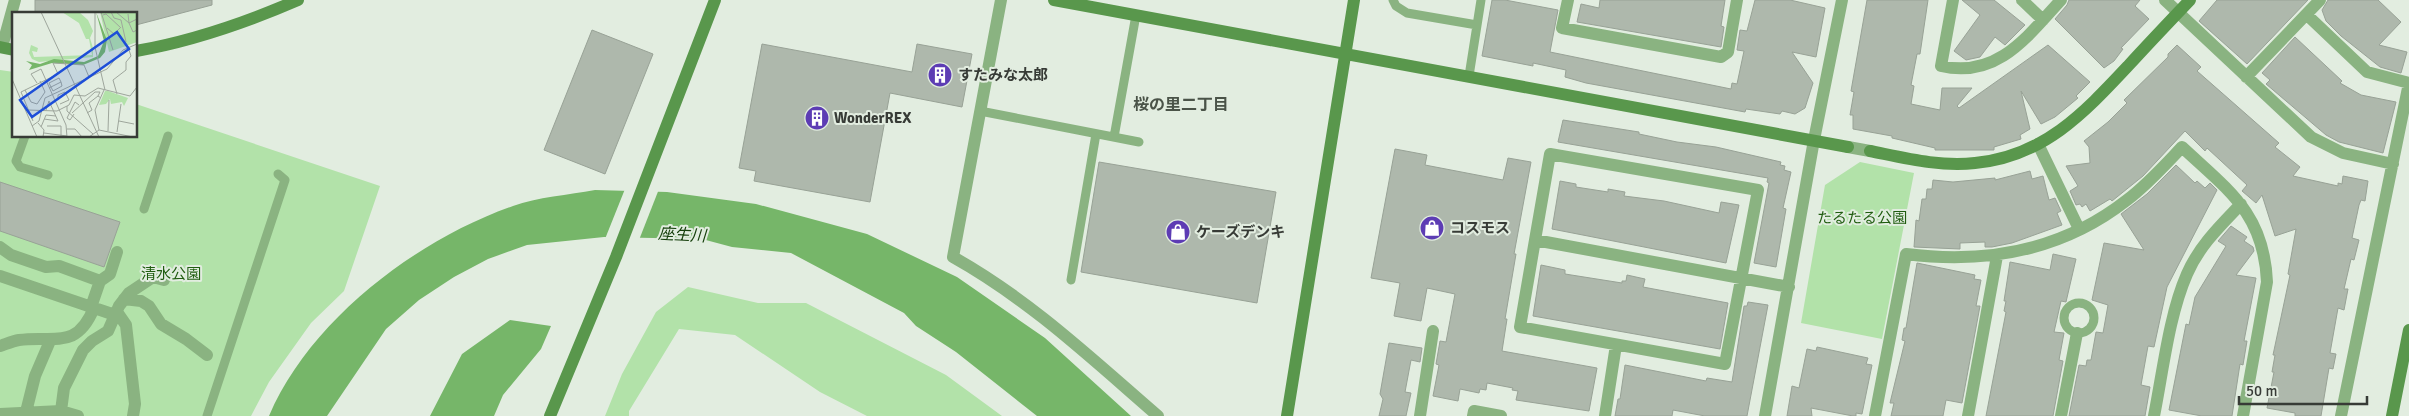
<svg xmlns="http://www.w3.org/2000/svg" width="2409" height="416" font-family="Signika,'Noto Sans JP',sans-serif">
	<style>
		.green { fill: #b2e2a9 }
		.water { fill: #76b669 }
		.pier { fill: #e2ede0 }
		.building { fill: #aeb8ac; stroke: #98a296 }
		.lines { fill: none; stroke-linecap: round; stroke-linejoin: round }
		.lane { stroke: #8ab381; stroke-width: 9 }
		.street { stroke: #8ab381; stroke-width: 12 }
		.secondary { stroke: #59974c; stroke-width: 12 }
		.labels { text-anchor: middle; stroke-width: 4; stroke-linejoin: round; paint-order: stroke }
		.poi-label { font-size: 15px; font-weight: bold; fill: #373b36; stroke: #e2ede0; text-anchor: start }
		.park-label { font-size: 15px; fill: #205d10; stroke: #e2ede0 }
		.neighbourhood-label { font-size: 16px; font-weight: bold; fill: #4a5348; stroke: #e2ede0 }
		.water-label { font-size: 16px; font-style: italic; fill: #17410d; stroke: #e2ede0 }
		.inset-road { fill: none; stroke: #9ea69c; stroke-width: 1 }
		.view { fill: #1d4ed8; fill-opacity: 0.15; stroke: #1d4ed8; stroke-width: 2.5 }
		.inset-edge { fill: none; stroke: #373b36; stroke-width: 2.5 }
	</style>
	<rect width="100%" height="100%" fill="#e2ede0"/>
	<path class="green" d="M0,70L14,72V136H136V104L380,186L344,291L311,323L269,382L251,416H0Z
		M1860,162L1914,173L1882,339L1801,323L1825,185Z
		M688,287L758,303H806L946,375L1002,416H867L820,392L735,335L679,329L629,411V416H605L622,374L656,312Z"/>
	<path class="water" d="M595,190L667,192L756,204L867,234L957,277L1045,338L1131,416H1037L956,352L916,326L904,313L791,253L732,247L702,239L604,237L527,245L488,259L454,277L419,300L386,329L327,416H269C310,320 416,240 513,206C537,197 569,195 595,190Z
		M510,320L551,326L541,349L503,395L494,416H430L462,354Z"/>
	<path class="pier" d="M625,189H659L639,240L605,239Z"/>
	<path class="building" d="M35,0H212V5L136,25V14H35Z
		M1492,0H1505L1558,10L1550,52L1731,89L1732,83L1737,84L1744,51L1737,50L1740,30L1747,31L1755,0H1790L1825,8L1816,57L1792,52L1813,83L1805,108L1795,114L1782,111L1780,114L1746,109L1745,112L1586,83L1565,77L1566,70L1533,63V66L1482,56Z
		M1600,0H1725L1721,26L1724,27L1721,47L1577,22L1581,4L1599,8Z
		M1867,0H1928L1920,54H1917L1911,85L1914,86L1911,104L1940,110L1942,88H1972L1957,106L1959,108L2048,45L2090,82L2076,96L2078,98L2055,117L2041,124L2021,91L2030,129L2020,135L2021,139L1994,147V150H1935V148L1892,138V136L1853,129V115H1850L1854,92L1851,91Z
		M1962,0H1994L2025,25L2005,45L1995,37L1980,57L1966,60L1954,51L1980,15Z
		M2069,0H2140L2135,6L2149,19L2121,48L2123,49L2114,61L2104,68L2055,19L2067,5Z
		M2217,0H2308L2247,64L2199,21Z
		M2328,0H2378L2401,22L2379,45L2407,52L2401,73L2380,67L2341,36L2326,21L2322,10Z
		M592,30L653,54L605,174L544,150Z
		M2295,37L2342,81L2340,83L2361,95L2396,102L2383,153L2339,142L2326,135L2266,84L2270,80L2262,73Z
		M762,44L912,72L917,44L972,54L962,107L890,93L870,202L754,181L756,171L739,168Z
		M2177,45L2201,67L2197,71L2279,143L2275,147L2300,167L2293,176L2338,186V183L2342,184L2343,176L2368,181L2365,201L2361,200L2359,205L2352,238L2359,240L2354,260L2351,259L2344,289H2348L2344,310L2338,308L2330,353L2336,354L2333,369L2329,368L2321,416H2295V413L2267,408L2274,372H2272L2275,355H2273L2290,275L2288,274L2296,229L2275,236L2262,195L2256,203L2242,191L2247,185L2207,148L2205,151L2185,131L2143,176L2112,201L2110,199L2090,211L2086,204L2082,207L2080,204L2076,205L2070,191L2078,186L2066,166L2090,163L2089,147L2084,141L2108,122L2127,103L2124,100L2168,57V54Z
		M1563,120L1639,132V134L1677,142L1716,147L1781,162L1780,165L1785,166L1784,170L1791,172L1783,208L1786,209L1776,267L1754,263L1769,183L1767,182L1768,178L1558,142Z
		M1395,149L1427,155L1425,165L1503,180L1508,158L1531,162L1514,254H1516L1505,319H1507L1502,351L1597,368L1589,411L1516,400L1518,391L1512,390L1513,388L1487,383L1486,390L1480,389L1479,393L1460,389L1458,401L1433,396L1439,365L1436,364L1440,341L1446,342L1455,294L1427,288L1421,321L1394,316L1400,283L1371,278Z
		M1099,162L1276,192L1257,303L1081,272Z
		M2176,165L2195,183L2197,181L2205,188L2210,183L2217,190L2167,287L2154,347L2148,346L2141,385L2150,387L2145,416H2069L2079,365L2086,366L2087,360H2091L2096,332L2103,333L2108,305L2092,300L2104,243L2144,250L2121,214L2147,194Z
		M2030,171L2032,179L2043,176L2049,200L2055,198L2061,211L2057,213L2062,225L2012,243L1992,247H1985V242L1960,243V249L1914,247L1916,220L1919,221L1922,199H1926L1927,189H1932L1933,180L1953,182L1995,178V180Z
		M1560,181L1576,184V187L1608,192V189L1625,192L1624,196L1664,201L1719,213L1721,202L1739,205L1726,263L1552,229Z
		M0,182L120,222L104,267L0,231Z
		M2231,226L2247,237L2244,241L2253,247L2254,251L2236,275L2256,278L2244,341H2247L2243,365L2240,364L2232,416H2202L2169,410L2186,324L2189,325L2195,297L2226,246L2218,241Z
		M2053,254L2076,259L2066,302L2061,301L2054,332L2064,333L2059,360L2063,361L2053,416H1986L2006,312L2004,311L2006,301H2004L2010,262L2050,270Z
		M1917,263L1975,275L1974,279L1981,280L1976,306H1980L1962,403L1946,400L1943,416H1891L1894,403H1890L1905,341L1902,340L1904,328H1906Z
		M1541,265L1565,270V274L1622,283V281H1626L1627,275L1645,279L1643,287L1728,303L1720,349L1533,316Z
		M1748,302L1768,305L1747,416H1705L1673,410L1672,416H1615L1618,399H1620L1625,365L1706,381L1707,378L1732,382L1744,306H1747Z
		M1389,343L1422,348L1420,362L1411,360L1405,392L1411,393L1406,416H1379L1383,399L1380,394Z
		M1817,347L1868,358L1866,364L1872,365L1862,414L1856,413V416H1853L1811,408L1812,416H1787L1792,386L1799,388L1807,349L1816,351Z"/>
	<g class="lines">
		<path class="lane" d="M1393,0L1396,6L1407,13L1477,25
			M1469,76L1481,0
			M980,111L1139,142
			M25,136L16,161L20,167L48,175
			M1114,137L1136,15
			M144,209L168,136
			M1071,280L1096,134
			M2064 318a15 15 0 1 1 30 0a15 15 0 1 1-30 0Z
			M207,416L285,180L278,174"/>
		<path class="street" d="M1001,0L953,257C1030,300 1092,359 1158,416
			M1568,0L1562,28L1721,57L1728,52L1737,0
			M1953,0L1941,66C1997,79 2027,37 2061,0
			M2022,0L2043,20
			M2165,0L2311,137L2343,153L2393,164
			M2307,15L2367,72L2409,83L2341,416
			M2,47L15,0
			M2246,77L2320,0
			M2038,144L2079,229
			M1848,147L1870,151
			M1535,240L1520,327L1725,364L1758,190L1550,154L1535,240L1789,287
			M0,247L11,255L46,267L59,266L100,281
			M0,276L115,315
			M124,299L141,301L149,306L161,324L186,339L207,355
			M91,307L100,281L110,274L117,252
			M117,312L126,325L135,404L133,416
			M0,346C6,344 13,341 19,340C54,335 76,351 94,308
			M61,411L64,388L83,350L92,341L108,331L119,306L129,293L153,277L164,280
			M26,412L35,376L50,341
			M0,414L61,411L78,416
			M1420,416L1433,331
			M1473,416L1474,411L1501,416
			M1605,416L1616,345
			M1765,416L1814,140L1842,0
			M1875,416L1906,254C1985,264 2062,251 2127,200C2147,185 2164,166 2182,147C2228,190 2264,213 2267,282L2243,416
			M1968,416L1997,256
			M2061,416L2077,333
			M2154,416C2163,371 2169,315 2187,274C2199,246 2221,225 2241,204"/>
		<path class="secondary" d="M1054,0L1848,147
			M0,47L14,50
			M136,51C193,41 245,23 298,0
			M1870,151C1905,158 1940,167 1975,163C2043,157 2084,113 2128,66C2148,44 2169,22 2190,0
			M550,416L616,257L715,0
			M1287,416L1354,0
			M2392,416L2409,330"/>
	</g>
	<defs>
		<symbol id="building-disc" viewBox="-11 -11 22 22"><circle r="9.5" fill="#5d3cb4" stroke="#e2ede0"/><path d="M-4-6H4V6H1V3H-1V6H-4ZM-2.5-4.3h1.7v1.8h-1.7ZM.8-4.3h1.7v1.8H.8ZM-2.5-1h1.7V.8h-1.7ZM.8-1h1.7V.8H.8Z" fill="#fff"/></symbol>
		<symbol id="shop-disc" viewBox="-11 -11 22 22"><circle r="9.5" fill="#5d3cb4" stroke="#e2ede0"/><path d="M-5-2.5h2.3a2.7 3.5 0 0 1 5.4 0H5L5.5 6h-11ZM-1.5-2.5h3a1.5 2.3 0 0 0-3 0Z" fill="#fff"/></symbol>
	</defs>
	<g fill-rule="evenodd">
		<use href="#building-disc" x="926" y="61" width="28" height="28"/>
		<use href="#building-disc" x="803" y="104" width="28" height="28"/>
		<use href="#shop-disc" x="1418" y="214" width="28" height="28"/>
		<use href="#shop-disc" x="1164" y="218" width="28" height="28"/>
	</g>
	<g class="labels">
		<g class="poi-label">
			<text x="958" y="80">すたみな太郎</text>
			<text x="834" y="123">WonderREX</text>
			<text x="1450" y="233">コスモス</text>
			<text x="1196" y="237">ケーズデンキ</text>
		</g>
		<g class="park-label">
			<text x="1862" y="223">たるたる公園</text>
			<text x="171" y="279">清水公園</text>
		</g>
		<g class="neighbourhood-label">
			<text x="1181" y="110">桜の里二丁目</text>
		</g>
		<g class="water-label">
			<text transform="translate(682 234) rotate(3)" y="6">座生川</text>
		</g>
	</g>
	<g transform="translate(12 12)">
		<rect width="125" height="125" fill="#e2ede0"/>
		<path d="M50,0H67L76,8L81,19L78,26L81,36V45L27,50L20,47L17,41L19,33L26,36L25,40L20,39L22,45L80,43L77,27H74L67,11ZM88,0H125V30L97,40ZM93,79H96L116,86L112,94L110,90L99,92L98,87L94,92L87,93Z" fill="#b2e2a9"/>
		<path d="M84,0L95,28L93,40L88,46L71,53L40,51L17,58L20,53L14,49L28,52L42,47L72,50L86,44L92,29Z" fill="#76b669"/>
		<path class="inset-road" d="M29,0L87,125M83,0V35L93,78M89,0L101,38M99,0L102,6L109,8L114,30M104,0L117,11L121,20L125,18M116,2L117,11L125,7M91,3L94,2L109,16M95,16L102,22L108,16M0,67L25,125M25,71L19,62L29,57L54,113L55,125M37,76L49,70L50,74L41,79L37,71L47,66L49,70M13,78L19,90L25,92L33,80L28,69M105,82L101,68L114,58V50L119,44L116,35M46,88V83L53,80L57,88L48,92M55,94V99L81,122M16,98L45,99L57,93L62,83L73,84L86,76L118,84L125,75M60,101L83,80H88L86,84L89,86M75,101L80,98L77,91L86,84M62,102L58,108L55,106L63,90L67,93M32,107L46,109L37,89L34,98M21,109L9,80L46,62L41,51L72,53L77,65M107,109L122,112M26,111L32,118L31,125M20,114L27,109L33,86L95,57L111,38L125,32M35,114H49V125M29,115L34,103L44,104M55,117H63L70,125M87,118L83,98L92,78M96,119L97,88M105,120L109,92M32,121L55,124M77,125L87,118L121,125"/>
		<path class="view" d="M105,20L117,37L20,105L8,88Z"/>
		<rect width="125" height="125" class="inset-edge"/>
	</g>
	<path d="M2239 396v8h128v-8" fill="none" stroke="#373b36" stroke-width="2.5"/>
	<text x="2246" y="396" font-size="15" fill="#373b36" stroke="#e2ede0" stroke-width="4" paint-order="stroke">50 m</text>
</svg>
